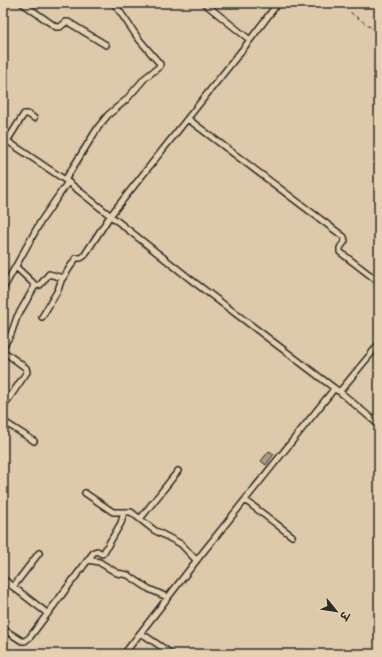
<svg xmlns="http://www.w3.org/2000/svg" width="382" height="657" font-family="Caveat,'Playpen Sans Deva',sans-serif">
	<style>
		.building { fill: #a99a85; stroke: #2b2b2b }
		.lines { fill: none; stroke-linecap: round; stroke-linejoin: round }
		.minor-casing { stroke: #2b2b2b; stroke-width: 8 }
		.path { stroke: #2b2b2b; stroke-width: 1; stroke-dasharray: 4 3; stroke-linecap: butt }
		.minor { stroke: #e5d0af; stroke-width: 5 }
	</style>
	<rect width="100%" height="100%" fill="#dec9aa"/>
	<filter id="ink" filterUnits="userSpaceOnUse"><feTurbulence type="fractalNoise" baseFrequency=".025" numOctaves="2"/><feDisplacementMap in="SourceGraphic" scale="8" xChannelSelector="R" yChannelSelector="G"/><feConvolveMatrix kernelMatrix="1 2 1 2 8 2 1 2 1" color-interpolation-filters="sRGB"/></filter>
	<g filter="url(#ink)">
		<path class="building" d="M269,451L274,454L266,465L261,461Z"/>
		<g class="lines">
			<defs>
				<path id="minor" d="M22,3L56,27H60L66,22H68L106,45
					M204,3L250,40
					M377,31L379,33
					M188,119L344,237L345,241L340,248V252L379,282
					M3,138L68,182L194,282L338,391L341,390L379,344
					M7,141L24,114H28L34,118
					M65,180L99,126L108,115L126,100L145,78L160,66V64L138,38L114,3
					M35,286L40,285L49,274L63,278L76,258H81L84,256L110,216L250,40L278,3
					M3,289L41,221L68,182
					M42,317L58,290L62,278
					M3,347L11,334L17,317L35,286L33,283L16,267
					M3,351L26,368L27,372L3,407
					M339,391L379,425
					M3,421L34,441
					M85,493L113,512H131L154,530L181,544L196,560
					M245,500L292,536
					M140,519L178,471
					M88,560L99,562L117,573L128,575L149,589L167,597
					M3,579L47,613
					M13,587L39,553
					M3,629L22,641H25L30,637L94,552L97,551L102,554L104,552L121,523L124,512
					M141,633L172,654
					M124,654L200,556L334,389"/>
			</defs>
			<use href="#minor" class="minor-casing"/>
			<path class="path" d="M340,3L347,10L373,29"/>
			<use href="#minor" class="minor"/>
		</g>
	</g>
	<rect width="382" height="657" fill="none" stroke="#e5d0af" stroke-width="16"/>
	<rect x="8" y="8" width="366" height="641" fill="none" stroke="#2b2b2b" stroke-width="1.5" filter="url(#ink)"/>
	<g transform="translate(336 611) rotate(120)" stroke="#e5d0af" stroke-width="3" paint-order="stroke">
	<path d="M0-3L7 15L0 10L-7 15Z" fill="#2b2b2b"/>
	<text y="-6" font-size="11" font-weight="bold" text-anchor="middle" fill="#2b2b2b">उ</text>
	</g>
</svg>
